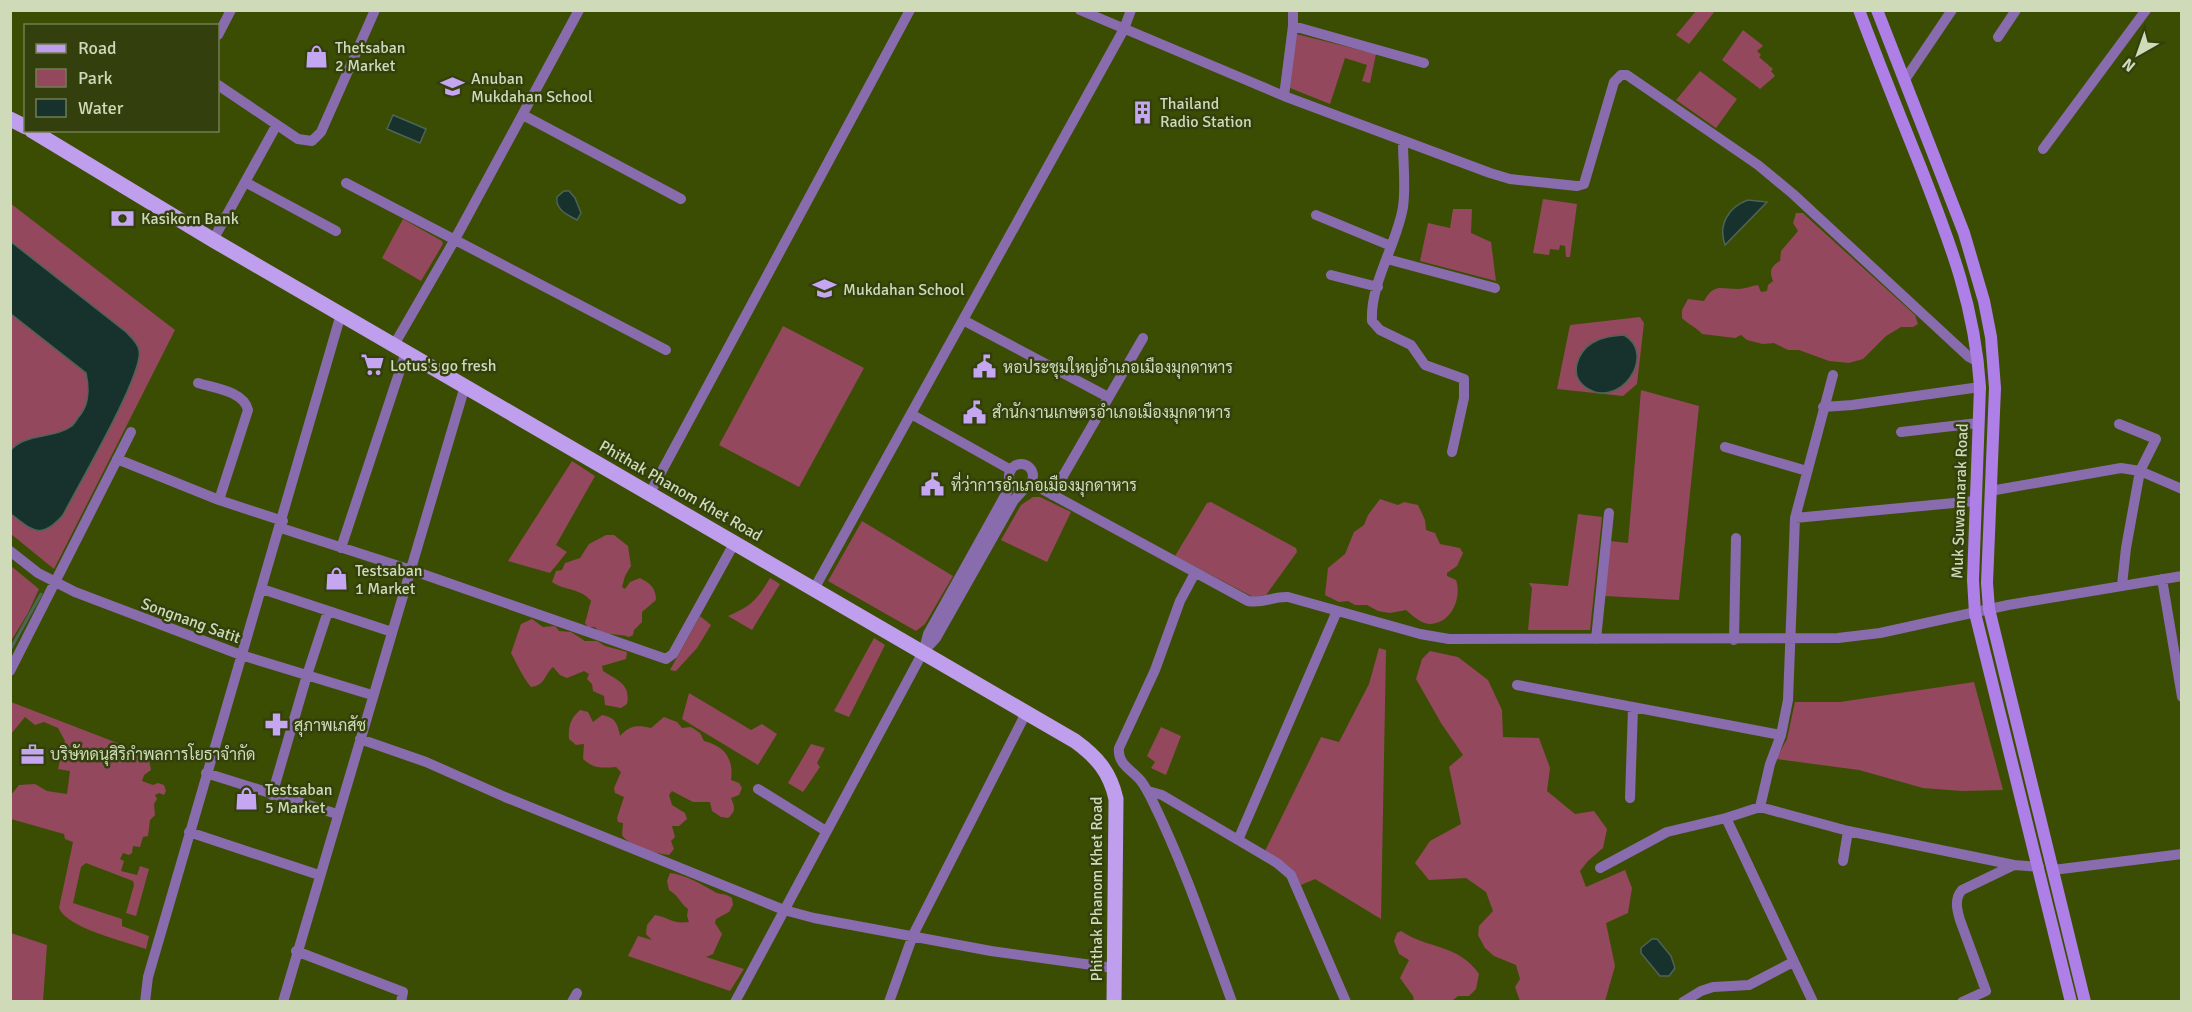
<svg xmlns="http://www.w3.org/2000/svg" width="2192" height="1012" font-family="Signika,Sarabun,sans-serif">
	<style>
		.green { fill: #93485d }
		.water { fill: #17312d; stroke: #4e6457; stroke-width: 1.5 }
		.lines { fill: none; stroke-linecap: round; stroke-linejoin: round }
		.stream { stroke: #4e6457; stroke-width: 3 }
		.street { stroke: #886cad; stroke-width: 10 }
		.secondary { stroke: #ae7fe7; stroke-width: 12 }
		.primary { stroke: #bf9eed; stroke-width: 15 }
		.labels { text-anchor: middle; stroke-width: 5; stroke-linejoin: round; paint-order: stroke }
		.poi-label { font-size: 16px; fill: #cedab8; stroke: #33400d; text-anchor: start }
		.street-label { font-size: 16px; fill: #cedab8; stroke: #33400d }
	</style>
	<rect width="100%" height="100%" fill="#3b4d03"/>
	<path class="green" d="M1696,11H1715L1689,44L1676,35Z
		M1743,30L1761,44L1763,46L1757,51L1761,55L1759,57L1773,69L1771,71L1775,76L1760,89L1722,60Z
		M1296,34L1376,54L1370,83L1362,81L1367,65L1345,58L1330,104L1290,88Z
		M1700,71L1737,99L1716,128L1676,100Z
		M1543,199L1577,204L1570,257H1566L1565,246L1560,245L1559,250L1550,249L1549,255L1533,253Z
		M10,203L175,330L54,569L11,534Z
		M1453,209H1472L1471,233L1491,242L1496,281L1420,261L1428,223L1450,228Z
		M1796,213H1803L1807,217L1915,315L1918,324L1913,327H1901L1886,336L1863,359L1849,363L1829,361L1799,350H1788L1774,343L1763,344L1747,340L1741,335L1735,338L1702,334C1696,327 1689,325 1682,318V310L1688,299L1704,301C1714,283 1721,289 1738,289C1744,289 1751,286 1758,285L1761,292L1767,291L1768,285L1773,281C1769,271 1771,266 1780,261L1781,251L1798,231L1793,223Z
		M403,219L442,241L443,244L421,281L382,258Z
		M1640,317L1644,323L1637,384L1623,396L1557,389L1570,325Z
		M783,326L864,368L799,487L719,445Z
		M1641,390L1699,406L1679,600L1605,596L1610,541L1628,543Z
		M572,461L595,476L556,545L567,552L550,573L508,561Z
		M1033,497H1040L1071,512L1047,562L1001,540L1021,505Z
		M1380,499L1398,505L1404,502L1418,505L1425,520L1426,530L1435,533L1440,544L1460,548L1463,553L1457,566L1447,573V576L1456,580C1462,597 1452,623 1431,624C1421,624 1413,616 1406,610L1390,613L1378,611L1367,605H1355L1348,601L1339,602L1325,595L1328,568L1345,554L1354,532L1364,525L1368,515Z
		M1211,502L1296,548L1297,552L1266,595L1253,597L1175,556L1207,503Z
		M1578,514L1602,517L1590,630H1528L1532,588L1529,583L1568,586Z
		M862,521L953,576L925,624L916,631L828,581Z
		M606,535H614L628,546L631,566L625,576L622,587L625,589L630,582L640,578C650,583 656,588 656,600L642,612V622L634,630L633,635L629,637C617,632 603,638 595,627H588L585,623L591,601C581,588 565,591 552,582L556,571L562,570L565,563L580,558L589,544Z
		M11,566L39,589L28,613L11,641Z
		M770,578L780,584L752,630L728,616C751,606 757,600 770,578Z
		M700,616L711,625L697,648L676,671L670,670Z
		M532,619L543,627L555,626L559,631L571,632L585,641H597L605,646L627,652L626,659L602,666L603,671C617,680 631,684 627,704L621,708L605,705L604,696L593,691L592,684L587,679L589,674L584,671L567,678L560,675L553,667C544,675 546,685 531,687C522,676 518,666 511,653L521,624Z
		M874,638L885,645L849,717L834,711Z
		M1379,648L1386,650L1381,919L1315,879L1301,885L1293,871L1265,851L1321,737L1339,742L1369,684Z
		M1430,651L1458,657L1488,680L1502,710L1503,737L1539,738L1550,768L1547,791L1575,814L1594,811L1607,829L1603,848L1588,861L1580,871L1586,887L1625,870L1632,888L1628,913L1606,923L1615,966L1605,1001H1520L1515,987L1520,979L1516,965L1494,956L1485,948L1478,935L1479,926L1493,911L1486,892L1466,878L1429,880L1415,863L1430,841L1461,824L1449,767L1463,755L1441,723L1416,679L1422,659Z
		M1974,682L2003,790L1962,791L1923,788L1859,770L1776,759L1787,739L1795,702H1840Z
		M689,693L751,730L762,724L777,734L758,765L682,719Z
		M11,702L120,744L126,753C136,751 141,754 149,760L151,770L144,775L142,781L153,785L158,783L164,785L166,791L164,795L159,793L155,795L157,799L154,804L155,815L150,820L148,836L143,837L140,847L133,846L132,853L129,855L123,853L120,859L124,861L121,871L137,875L140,866L149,869L136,916L126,913L134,885L133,881L86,863L81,867L73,903L122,919V926L149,936L146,949C124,941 67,928 59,908L73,842L65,839L64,834L11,819V795L19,785L35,784L47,791L67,794L70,771L58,769L65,741L58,728L44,722L35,725L25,717L11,734Z
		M580,710L588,712L593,722L602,715C615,717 618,724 620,736C630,725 637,725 651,728L664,717L677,722L682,728L691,727L700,733L704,741C724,746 734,758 731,780L739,783L742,788L739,795L731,798C735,807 736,811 728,818L721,817L712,811L710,802H693L672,791L669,795L672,805L685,813L687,819L679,826H672L675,837L671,841L674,849L669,855C654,853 630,847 622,835L623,823L618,822L617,818L624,797L615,793L614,788L621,772L616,767C602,768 594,769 583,759L584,744L576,745L569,739C568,726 571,718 580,710Z
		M1161,727L1181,736L1166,775L1151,768L1155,762L1147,756Z
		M811,744L825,748L817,763L820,767L803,792L788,783Z
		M670,873C686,875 701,884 715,892C720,895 726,893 732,898L733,905L729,912L716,919L715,923L722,934L713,954L706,957L744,969L730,991L628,956L638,936L652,940L646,934L647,925L655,915C671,918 671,924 689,922L687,916L688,909C679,902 680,897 669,890L667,881Z
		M1401,931C1427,949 1459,944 1479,974L1476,989L1469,996H1458L1452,1001H1414L1413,996L1400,978L1409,960L1399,954L1394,941L1397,933Z
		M11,933L47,945L43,1001H11Z"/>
	<path class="water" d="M393,115L426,129L420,143L387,129Z
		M564,191H569L575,198L581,213L577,220C568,215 555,210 557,197Z
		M1748,200L1767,202L1725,245C1718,225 1728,207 1748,200Z
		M10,241L126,332C131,337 138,343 139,350C145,372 76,489 63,515C41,540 33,531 11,514V450C26,433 54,439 72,426C75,423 78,417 81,414C90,402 89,387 86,373L11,314Z
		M1624,335C1658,354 1619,413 1584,386C1569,374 1578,352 1592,343C1602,337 1613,336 1624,335Z
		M1652,939H1657L1671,956L1675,968L1669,976H1660L1641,953V948Z"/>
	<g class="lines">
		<path class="stream" d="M10,650L41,594"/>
		<path class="street" d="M1080,10L1284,96L1490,173L1510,179L1577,186L1584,184L1614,82L1621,75H1627L1758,165L1793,194L1969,357L1978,362
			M1293,26L1424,63
			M218,35L231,10
			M1998,37L2016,10
			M1904,81L1952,10
			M218,85L298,139L312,141L321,132L375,10
			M1284,96L1293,26V10
			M523,115L681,199
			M1403,142C1403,163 1406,186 1403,207C1397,244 1370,283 1372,321L1380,330L1411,345L1425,365L1464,379V398L1452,452
			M2043,149L2146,10
			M245,182L336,231
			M346,183L666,350
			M1316,215L1391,246
			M213,240L276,126
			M1387,259L1495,288
			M1331,275L1378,287
			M963,320L1108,397
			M394,345L454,241L579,10
			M198,383C214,388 244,391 248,410L219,500
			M1823,407L1852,405L1980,387
			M911,414L1011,470
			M2119,424L2156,439L2140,471L2126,548L2122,585
			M1901,432L1978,423
			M1725,447L1807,471
			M117,459L219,500L283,521
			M1009 476a12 12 0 1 1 24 0a12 12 0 1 1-24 0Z
			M1031,483L1248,601C1263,604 1273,596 1288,597L1420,634L1449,639L1838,638L1880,633L2008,605L2182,576
			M1990,491L2121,468L2140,471L2182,489
			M650,493L910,10
			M1052,495L1143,338
			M1795,518L1975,501
			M281,528L411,570L666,659L673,654L735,542
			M341,548L406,352
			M10,551L38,573L75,592L241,655L372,695
			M1195,573L1180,601L1155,670L1119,748C1117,764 1132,770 1141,781C1145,786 1149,794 1152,800C1184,865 1207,934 1232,1002
			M2162,579L2182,697
			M262,589L392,632
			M814,589L1124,29L1131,10
			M1596,639L1609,513
			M1734,640L1736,538
			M924,649L928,634L1007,492L1009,478
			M10,671L131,432
			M1517,685L1781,735
			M360,739L426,762L505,797L784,910L814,918L991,951L1114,968
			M206,773L337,814
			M758,789L826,831
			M1148,791L1162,795L1277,863L1291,875L1346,1002
			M272,795L307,675L328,611
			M1630,798L1633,708
			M1760,807L1848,831L2014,865L2039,867
			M1726,818L1813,1002
			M189,832L319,875
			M1238,840L1337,611
			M1843,861L1848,831
			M1600,868L1667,832L1726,818L1760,807L1770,764L1781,735L1788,700L1795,518L1833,375
			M2053,870L2182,854
			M296,951L403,992L401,1002
			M145,1002L148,977C211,756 278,536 341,314
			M283,1002L465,386
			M572,1002L577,993
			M735,1002L923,652L936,638L1014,500L1025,488
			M889,1002L913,935L1026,713
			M1683,1002L1701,991L1713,987L1749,985L1793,962
			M1962,1002L1986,991L1960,920C1957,910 1954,899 1962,890L2014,865"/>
		<path class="secondary" d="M1859,10C1879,63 1900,116 1921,168C1950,243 1975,306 1980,387L1973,580L1975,613L2071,1002
			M1877,10L1964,233L1984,301L1991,337L1995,388L1987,583L1989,609L2085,1002"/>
		<path class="primary" d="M10,119L26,127
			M31,130L213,240L1075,741C1097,757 1110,772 1116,799L1114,1002"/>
	</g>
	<defs>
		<symbol id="shop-bare" viewBox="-9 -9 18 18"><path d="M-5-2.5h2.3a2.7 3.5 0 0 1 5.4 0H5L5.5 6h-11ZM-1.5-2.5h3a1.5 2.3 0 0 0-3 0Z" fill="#c5a6f0" stroke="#33400d" stroke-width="2.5" paint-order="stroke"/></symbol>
		<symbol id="school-bare" viewBox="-9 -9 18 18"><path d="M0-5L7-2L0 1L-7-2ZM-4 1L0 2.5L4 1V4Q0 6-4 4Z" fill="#c5a6f0" stroke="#33400d" stroke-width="2.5" paint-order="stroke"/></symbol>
		<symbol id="building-bare" viewBox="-9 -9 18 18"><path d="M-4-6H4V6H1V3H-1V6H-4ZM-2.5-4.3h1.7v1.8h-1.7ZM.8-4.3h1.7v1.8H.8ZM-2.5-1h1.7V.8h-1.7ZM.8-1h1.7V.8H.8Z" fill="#c5a6f0" stroke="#33400d" stroke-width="2.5" paint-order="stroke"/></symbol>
		<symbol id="bank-bare" viewBox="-9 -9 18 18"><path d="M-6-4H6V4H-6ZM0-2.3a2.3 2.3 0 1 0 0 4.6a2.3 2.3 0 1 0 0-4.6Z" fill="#c5a6f0" stroke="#33400d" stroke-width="2.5" paint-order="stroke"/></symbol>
		<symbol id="supermarket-bare" viewBox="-9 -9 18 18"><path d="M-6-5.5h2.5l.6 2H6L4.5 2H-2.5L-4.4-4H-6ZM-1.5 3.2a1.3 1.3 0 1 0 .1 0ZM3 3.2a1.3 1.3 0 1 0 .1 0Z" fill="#c5a6f0" stroke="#33400d" stroke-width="2.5" paint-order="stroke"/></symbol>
		<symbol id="civic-bare" viewBox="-9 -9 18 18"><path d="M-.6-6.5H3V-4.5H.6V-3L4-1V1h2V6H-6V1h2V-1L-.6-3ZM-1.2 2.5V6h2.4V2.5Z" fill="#c5a6f0" stroke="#33400d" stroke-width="2.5" paint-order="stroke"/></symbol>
		<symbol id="pharmacy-bare" viewBox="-9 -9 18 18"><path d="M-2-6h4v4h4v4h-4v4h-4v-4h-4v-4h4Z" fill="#c5a6f0" stroke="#33400d" stroke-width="2.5" paint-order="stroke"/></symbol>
		<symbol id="office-bare" viewBox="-9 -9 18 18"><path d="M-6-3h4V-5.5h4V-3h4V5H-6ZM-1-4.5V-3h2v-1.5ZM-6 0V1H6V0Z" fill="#c5a6f0" stroke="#33400d" stroke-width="2.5" paint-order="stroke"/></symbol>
	</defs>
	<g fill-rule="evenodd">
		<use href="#shop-bare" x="300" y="40" width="33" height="33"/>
		<use href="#school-bare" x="436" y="70" width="33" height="33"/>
		<use href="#building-bare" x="1126" y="96" width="33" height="33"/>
		<use href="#bank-bare" x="106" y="202" width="33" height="33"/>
		<use href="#school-bare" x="808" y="272" width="33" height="33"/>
		<use href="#supermarket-bare" x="356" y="348" width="33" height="33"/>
		<use href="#civic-bare" x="968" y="350" width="33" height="33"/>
		<use href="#civic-bare" x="958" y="396" width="33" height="33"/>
		<use href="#civic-bare" x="916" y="468" width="33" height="33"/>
		<use href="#shop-bare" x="320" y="562" width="33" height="33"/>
		<use href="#pharmacy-bare" x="260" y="708" width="33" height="33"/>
		<use href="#office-bare" x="16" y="738" width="33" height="33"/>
		<use href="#shop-bare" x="230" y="782" width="33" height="33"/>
	</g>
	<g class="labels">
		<g class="poi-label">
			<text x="335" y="53">Thetsaban<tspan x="335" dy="18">2 Market</tspan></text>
			<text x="471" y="84">Anuban<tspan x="471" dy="18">Mukdahan School</tspan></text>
			<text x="1160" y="109">Thailand<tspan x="1160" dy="18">Radio Station</tspan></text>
			<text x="141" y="224">Kasikorn Bank</text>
			<text x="843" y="295">Mukdahan School</text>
			<text x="390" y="371">Lotus's go fresh</text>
			<text x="1003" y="373">หอประชุมใหญ่อำเภอเมืองมุกดาหาร</text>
			<text x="992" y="418">สำนักงานเกษตรอำเภอเมืองมุกดาหาร</text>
			<text x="951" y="491">ที่ว่าการอำเภอเมืองมุกดาหาร</text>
			<text x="355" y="576">Testsaban<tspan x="355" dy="18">1 Market</tspan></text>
			<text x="294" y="731">สุภาพเภสัช</text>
			<text x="50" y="760">บริษัทดนุสิริกำพลการโยธาจำกัด</text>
			<text x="265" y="795">Testsaban<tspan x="265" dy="18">5 Market</tspan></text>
		</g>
		<g class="street-label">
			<text transform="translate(681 490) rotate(30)" y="6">Phithak Phanom Khet Road</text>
			<text transform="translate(1959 501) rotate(-88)" y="6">Muk Suwannarak Road</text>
			<text transform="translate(191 620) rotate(20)" y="6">Songnang Satit</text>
			<text transform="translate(1096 889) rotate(-90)" y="6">Phithak Phanom Khet Road</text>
		</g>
	</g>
	<rect width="2192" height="1012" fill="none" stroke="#cedab8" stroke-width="24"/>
	<rect x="24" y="24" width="195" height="108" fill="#33400d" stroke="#717e51" stroke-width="1.5"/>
	<rect x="36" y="44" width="30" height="9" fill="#bf9eed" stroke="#717e51" stroke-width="1.5"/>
	<text x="78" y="54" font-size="18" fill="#cedab8">Road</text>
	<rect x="36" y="69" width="30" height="18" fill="#93485d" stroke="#717e51" stroke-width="1.5"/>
	<text x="78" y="84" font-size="18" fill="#cedab8">Park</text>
	<rect x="36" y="99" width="30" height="18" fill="#17312d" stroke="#717e51" stroke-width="1.5"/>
	<text x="78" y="114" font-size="18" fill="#cedab8">Water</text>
	<g transform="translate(2138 54) rotate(220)" stroke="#33400d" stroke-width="4.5" paint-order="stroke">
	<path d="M0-4.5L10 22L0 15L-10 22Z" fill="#cedab8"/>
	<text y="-9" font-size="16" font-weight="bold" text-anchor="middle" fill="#cedab8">N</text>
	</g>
</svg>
